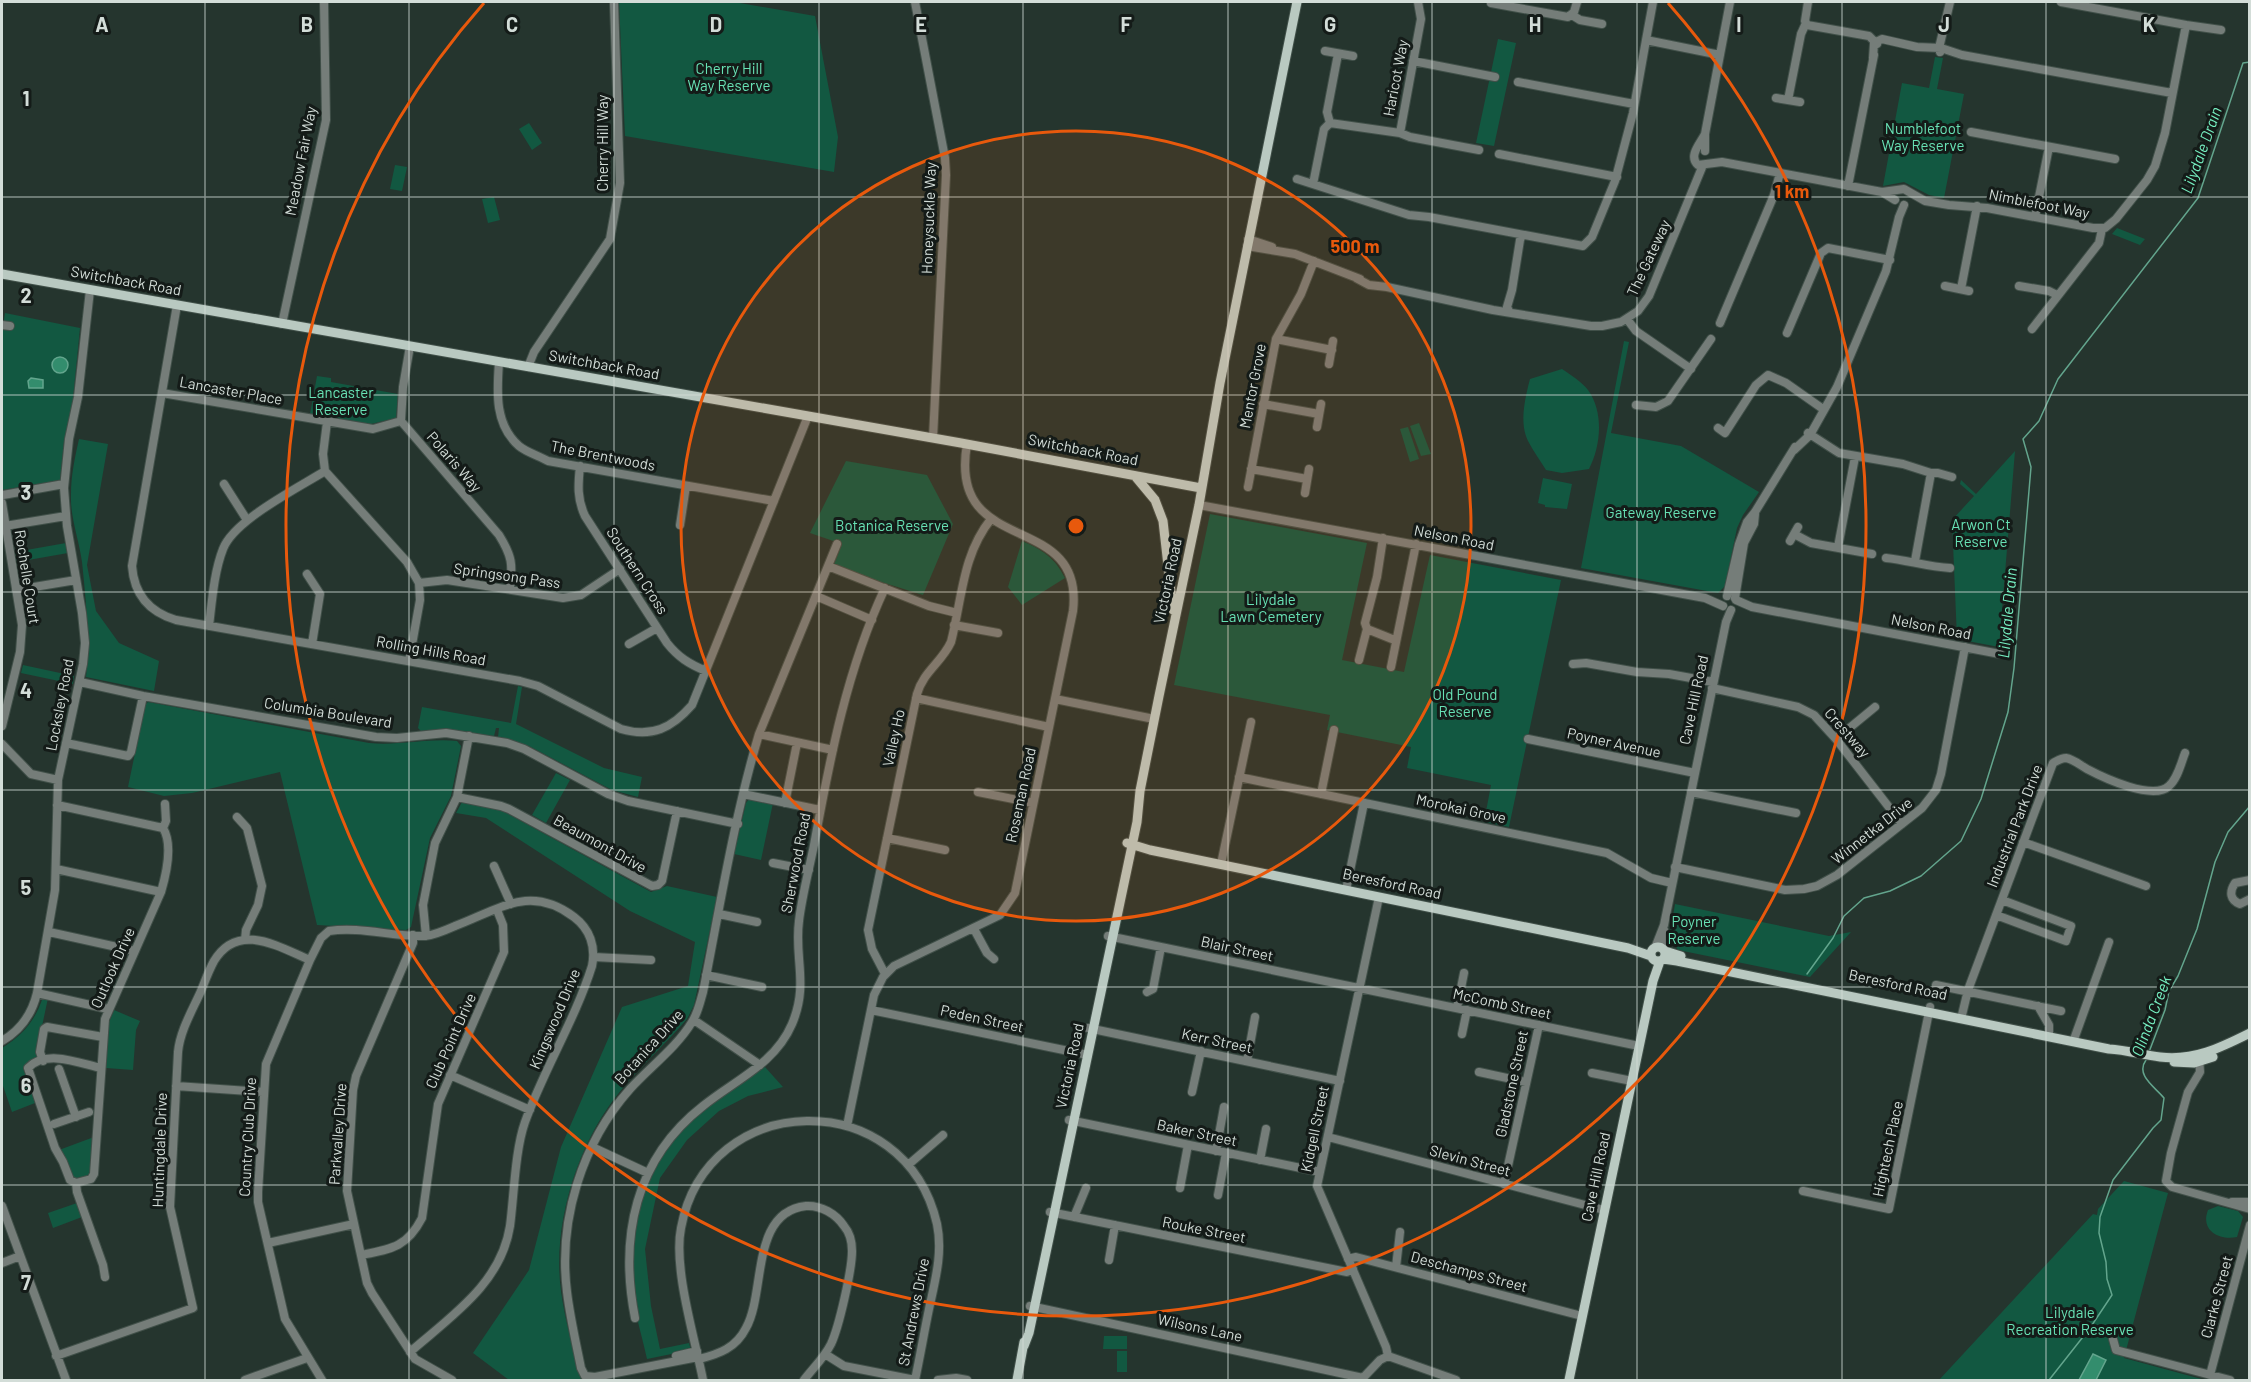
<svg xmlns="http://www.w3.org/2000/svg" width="2251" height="1382" font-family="Barlow,sans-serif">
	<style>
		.green { fill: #125841 }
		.water { fill: #338d6d; stroke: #63a58d; stroke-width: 1.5 }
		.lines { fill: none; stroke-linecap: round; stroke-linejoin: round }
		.stream { stroke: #63a58d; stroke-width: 1.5 }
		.minor-casing { stroke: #415049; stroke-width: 10 }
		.major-casing { stroke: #415049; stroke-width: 11 }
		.minor { stroke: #757d79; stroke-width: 8 }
		.major { stroke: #b9c9c1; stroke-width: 9 }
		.grid { fill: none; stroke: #d3ddd8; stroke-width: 1.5; stroke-opacity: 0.55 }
		.ring { fill: none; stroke: #e8590c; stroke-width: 3 }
		.labels { text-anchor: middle; stroke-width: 6; stroke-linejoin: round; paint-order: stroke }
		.park-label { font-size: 15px; fill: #68e2b5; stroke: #141b18 }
		.street-label { font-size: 15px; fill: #d3ddd8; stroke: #141b18 }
		.water-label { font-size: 16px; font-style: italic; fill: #76efc1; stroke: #141b18 }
		.grid-label { font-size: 20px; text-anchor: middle; font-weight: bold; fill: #d3ddd8; stroke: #141b18; stroke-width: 6; stroke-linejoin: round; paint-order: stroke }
		.centre { fill: #e8590c; stroke: #141b18; stroke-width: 3 }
		.ring-label { font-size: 18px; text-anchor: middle; font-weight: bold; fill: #e8590c; stroke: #141b18; stroke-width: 6; stroke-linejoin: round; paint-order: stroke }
	</style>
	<rect width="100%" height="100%" fill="#25352e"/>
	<path class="green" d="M619,2H734L815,16L838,137L834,172L625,136Z
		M1498,39L1516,43L1494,146L1476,143Z
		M1935,57L1943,58L1937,89L1964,94L1944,198L1929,195L1904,182L1883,186L1902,83L1929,88Z
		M529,123L542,143L532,150L519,129Z
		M395,165L407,167L402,191L390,189Z
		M494,197L500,220L488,223L482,199Z
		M2117,228L2145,239L2140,245L2112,234Z
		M5,313L80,328L72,409L64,441L60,480L2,490V333Z
		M1624,341L1629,342L1611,433L1681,446L1759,492L1743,515L1737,528L1725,586L1718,593L1581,568Z
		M1562,369C1571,375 1582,382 1588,390C1604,412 1601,446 1589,469L1562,473L1546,470C1540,460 1533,451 1528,441C1519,423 1525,398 1530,379Z
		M317,376L331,378V382L398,394L396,418L371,424L310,414Z
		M1419,423L1431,454L1421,456L1410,426Z
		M1408,427L1419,459L1410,462L1400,429Z
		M79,439L108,444L87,565L96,611L119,643L159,661L154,691L86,677C90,639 86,600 82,562C79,539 70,518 71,494C71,475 75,457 79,439Z
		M2015,451L1999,647L1957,639L1952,520L1974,496L1960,484L1961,480L1976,494Z
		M846,461L927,475L953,524L923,595L833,567L842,544L810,533Z
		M1543,478L1572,484L1567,509L1545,507V505L1538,503Z
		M1210,514L1367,543L1342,660L1404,672L1430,555L1561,580L1509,827L1484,822L1491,785L1407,768L1411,747L1327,730L1330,715L1174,685Z
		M1022,541C1043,550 1055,558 1065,578L1022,605L1008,587Z
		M66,543L68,553L17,562L15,552Z
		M23,665L74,676L73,684L21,673Z
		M518,686L522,687L516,724L604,768L642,777L638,797L612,790L529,746L498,737L499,728H496L494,736L443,729L421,731L418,728L422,707L511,723Z
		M148,702L369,743C399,746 428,738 457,741L461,746L451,796L430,838L411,927L406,930L317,925L280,772L192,793L164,796L128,787L145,705Z
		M556,773L570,780L546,823L532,815Z
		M749,799L773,803L761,860L734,854L746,803Z
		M462,802L499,809L651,892L667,886L717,897L694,1005L687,1019C667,1043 642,1064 622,1089C578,1141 552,1223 561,1291C565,1321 574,1351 581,1380H509L473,1353L529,1270L561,1147L622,1007L688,986L695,942L630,911L486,818L456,813Z
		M1675,904L1829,936L1851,932L1810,977L1678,950L1670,935Z
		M43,997L48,998L37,1050L38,1058L27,1063L23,1068L35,1103L12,1112L2,1083V1048C23,1035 35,1021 43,997Z
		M114,1010L140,1021L136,1030L133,1070L106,1068L109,1022Z
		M765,1067L783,1087L748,1096L719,1111L687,1140L660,1178L645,1249L651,1306L660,1349L689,1343L691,1350L647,1359C641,1331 631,1302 631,1273C630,1220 647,1161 688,1124C711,1102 739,1085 765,1067Z
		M94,1137L92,1172C87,1178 81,1180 73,1178L59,1150Z
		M2124,1181L2168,1193L2124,1358L2205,1380H1939L2093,1214L2097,1215L2098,1209Z
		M77,1203L82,1217L53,1228L48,1213Z
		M2218,1206L2238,1211L2243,1217L2237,1237C2219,1241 2200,1230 2208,1210Z
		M1104,1336H1127V1349H1103Z
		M1117,1351H1127V1372H1117Z"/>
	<path class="water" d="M52 365a8 8 0 1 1 16 0a8 8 0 1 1-16 0Z
		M31,378L43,380V388H29L28,381Z
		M2093,1354L2106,1360L2096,1380H2079Z"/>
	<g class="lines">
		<path class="stream" d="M1807,974L1833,938L1844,916L1864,898L1890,891L1921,876L1961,841L1981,799L2008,712L2014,668L2031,467L2023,439L2039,421L2058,379L2198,198L2243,63L2250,62
			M2149,1052L2165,1010L2169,991L2178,976L2197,929L2215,862L2228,832L2250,806
			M2092,1325L2112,1295L2107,1279L2106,1262L2099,1233L2100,1217L2113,1180L2153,1128L2161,1120L2164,1098C2155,1087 2135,1075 2146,1060
			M2049,1380L2090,1328"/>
		<defs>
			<path id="minor" d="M915,2L945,158L946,175L933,438
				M1808,2L1805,21L1807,25L1869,36L1877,44
				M2061,2L2186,25
				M1491,3L1568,17L1574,12L1577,2
				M1572,15L1580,20L1602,24
				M1646,40L1653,2
				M1325,51L1353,56
				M1940,52L1939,48L1950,2
				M1873,58L1874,43L1882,39L1917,47L1941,48L1962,55L2172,93
				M1413,61L1495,77
				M1518,82L1634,104
				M1776,98L1800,102
				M1788,100L1801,34L1806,23
				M1330,123L1327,112L1338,54
				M1971,132L2115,159
				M1400,133L1410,137L1479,150
				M1705,134C1700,144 1688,156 1698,165L1722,162L1882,192L1895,200
				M1705,151V134L1730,2
				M1499,154L1617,177
				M1297,179L1409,215L1429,217L1583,246L1592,237L1615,181L1633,113L1646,40L1720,55
				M1313,184L1324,129L1330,123L1400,133L1421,19L1418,2
				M1848,186L1874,55
				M1882,192L1904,189L1925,201L1949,205L1987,208L2093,228H2105L2116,219L2147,180L2155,166L2165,133L2186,25L2221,30
				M2035,217L2049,147
				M1248,239L1272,247
				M1247,246L1295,254L1360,279
				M1356,278L1369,285L1387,287L1493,310L1591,326H1602L1621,322L1638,311L1649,296L1703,165
				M1945,286L1969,291
				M2019,286L2049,291L2057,295
				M1961,289L1977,206
				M177,305L132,566C134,594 149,612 176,620L520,681L538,686L621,729C652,738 672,728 692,705L808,416
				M1509,311L1507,307L1512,290L1520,240L1522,235
				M1627,319L1636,331L1691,369
				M1720,323L1774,195L1780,173
				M282,324L326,120L324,2
				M2,325L10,326
				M2032,329L2099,243L2102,229
				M1787,333L1821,253L1828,248L1890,260
				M1276,339L1332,350
				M410,346L403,387L401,421L499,535C512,556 513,564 510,589
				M499,362C497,391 494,424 519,446C526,452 539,456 548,461L774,501
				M1329,364L1333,341
				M528,367L534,352L610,239L620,183L614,2
				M162,393L373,429L401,421
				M1263,404L1319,414
				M1636,405L1656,407L1668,401L1711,339
				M327,422L323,454L325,471L407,562L419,583L420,600L409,661
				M1317,427L1321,404
				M1718,428L1725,433L1756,385L1768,375L1786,383L1823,409
				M1808,433L1839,453L1903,464L1931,473H1938L1952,477
				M1794,450L1810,435L1837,387L1886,271L1899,217L1904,205
				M580,466C578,485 577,499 585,516L667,643C678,657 689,664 706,671
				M1251,469L1307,479
				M224,484L247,520
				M1248,487L1276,339L1301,294L1314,261
				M1305,493L1309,469
				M3,495L64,484
				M2,503L22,625L20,652L2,726
				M1199,505L1705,598L1723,606
				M680,525L686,486
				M5,526L66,516
				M1794,534L1811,543L1872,554
				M1790,541L1798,527
				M1838,547L1855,457
				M1886,558C1907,560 1928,567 1950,568
				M1915,561L1931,473
				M828,566L929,606L957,613
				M307,574L320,594L312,644
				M419,583L447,580L563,598L581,595L620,569
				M16,590L76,580
				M816,596L872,620
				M1727,596L1739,544L1747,522L1755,512L1795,447
				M1735,598L1744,543L1754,524L1755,514
				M1736,600L1752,607L2000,654
				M954,625L998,633
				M209,626C212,601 214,572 223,549C234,520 298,488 325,471
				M1367,629L1392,639H1396
				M629,644L657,628
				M1359,660L1367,629L1365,623L1377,577L1383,538
				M1573,664L1586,663L1637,672L1669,674L1713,682
				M1391,667L1416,544
				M80,682L143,696L376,737L397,738L446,733L507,743L524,749L608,794L628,801L738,824
				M1712,688L1798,707L1814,715L1836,739L1902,824
				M916,698L1049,727
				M1055,699L1154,719
				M759,734L833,750
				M1528,739L1695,773
				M1836,739L1875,707
				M66,743L128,756L131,752L143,696
				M2,744L31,774L58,780
				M1239,777L1607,853L1651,878L1672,883
				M978,792L1033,803
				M1691,792L1796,813
				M743,794L820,810
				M1321,794L1334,730
				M457,797L501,806L509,809L652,886L658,885L662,881L677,811
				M785,803L797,743
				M57,805L163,828
				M237,817L247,828L262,886L258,905L246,930L245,940
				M887,838L945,850
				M2023,842L2146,886
				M773,863L809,870
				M1221,864L1251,722
				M494,866L511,904
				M1675,867L1785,890L1804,889L1817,886L1837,875L1922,808L1936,790L1941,774L1965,647
				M56,869L161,892
				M2250,880L2235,883C2229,892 2230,900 2240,904L2250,899
				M1346,890L1364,803
				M1379,897L1317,1186L1386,1347L1388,1356
				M719,914L757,922
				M1996,915L2066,941L2071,926L2002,900
				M974,929L987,953L994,959
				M49,932L135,951
				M413,935V943L356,1076L353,1090L347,1191L367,1283L372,1293L415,1359L452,1380
				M426,936L423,905L435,843L457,797L469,736
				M1108,936L1639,1046
				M1655,948L1664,925L1726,622L1731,610
				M1664,950V930
				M594,957L651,960
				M885,974L872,949L868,930L917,694C923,672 942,662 951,642C962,600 962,555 991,519
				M706,975L762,987
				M1936,985L2061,1011
				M1147,992L1153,989L1161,947
				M37,993L108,1009
				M2038,1006L2049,1025V1037
				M1457,1008L1464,973
				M871,1010L1088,1055
				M1961,1019L1968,990L2053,763C2057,761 2061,758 2066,758C2073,759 2080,765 2087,769C2104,778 2153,801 2169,786C2178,778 2181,763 2185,753
				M694,1020L760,1065
				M1088,1028L1340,1081
				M1462,1034L1467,1010
				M2,1041C21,1030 32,1014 37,993L55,890L58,780L83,664L85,643L82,613L67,526L64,488L69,439L78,397L90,290
				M2073,1042L2109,942
				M2199,1057L2200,1072L2188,1092L2171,1153L2166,1181L2172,1187L2250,1209
				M43,1061L40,1052L44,1029L47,1027L103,1037
				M1247,1061L1255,1017
				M59,1069L76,1117
				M1479,1072L1526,1082
				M1592,1073L1632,1081
				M450,1075L530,1110
				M176,1086L263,1092
				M1192,1092L1201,1051
				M1069,1120L1320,1172
				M54,1124L89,1112
				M847,1126L874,995L883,977L894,966L1000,915L1015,893L1073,611C1085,508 947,560 967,444
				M1328,1137L1604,1210
				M592,1147L648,1173
				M1216,1151L1224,1107
				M1260,1160L1266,1129
				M908,1165L943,1135
				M76,1183L91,1179L94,1174L105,1019L161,892C166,875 173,844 163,828L166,821L165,804
				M76,1183L70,1180L63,1162L55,1148L28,1068C46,1049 79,1063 101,1068
				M76,1183L77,1192L103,1265L105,1277
				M1504,1184L1539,1025
				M1180,1188L1188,1145
				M1803,1191L1889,1209L1930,1007
				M1218,1195L1226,1153
				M2232,1202H2250
				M2,1206L66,1380
				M1050,1212L1347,1272L1353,1269
				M1074,1217L1086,1188
				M268,1243L354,1224
				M361,1255C392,1249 407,1247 422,1218L438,1104L504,952L503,925L497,910
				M1348,1259L1356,1257L1582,1316
				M1109,1260L1115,1225
				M2,1263L20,1256
				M1396,1267L1400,1232
				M1030,1306L1363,1378
				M635,1318C619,1237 635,1159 703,1106C735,1080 775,1064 792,1024C809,984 794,958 799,921C802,896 809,870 814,845C830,758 847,669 885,588
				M2113,1339L2116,1350L2230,1380
				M825,1354L844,1366L915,1380
				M56,1356L193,1308L170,1207L178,1052C180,1031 192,1011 201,991C205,981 209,970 214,961C238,921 279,947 310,960
				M676,1356L697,1351
				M698,1357L595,1377L585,1376L581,1368C576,1343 570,1317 567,1292C558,1220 582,1143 630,1089C650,1067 677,1047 692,1022C698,1013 700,1002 703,992C720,906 734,818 759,734L837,544
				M699,1359C719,1354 736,1348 746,1328C766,1293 750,1212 806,1206C821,1205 836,1214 844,1226C850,1233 852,1242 852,1251C852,1270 839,1327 831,1344C824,1358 813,1368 804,1380
				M2210,1375L2250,1225
				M245,1380L307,1358
				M322,1380L285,1319L258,1202V1192L266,1064L310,960L321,938L329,931C360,926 393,937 425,936C435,935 446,930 455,926C500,909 530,884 574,917C590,929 596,947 592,966C575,1020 544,1069 525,1122C515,1150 514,1196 510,1226C501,1284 450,1317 410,1352
				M703,1380C695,1339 673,1268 681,1228C707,1088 905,1084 937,1224C943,1253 935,1281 929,1309C924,1333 920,1357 915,1380
				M938,1380L956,1378L967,1380
				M1361,1380L1380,1360L1388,1356L1456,1380"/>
			<path id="major" d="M2,274L961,443L1201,488
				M1135,476L1155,500L1163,521L1173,610
				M1127,843L1150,850L1628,948L1651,956
				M1651 954a7 7 0 1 1 14 0a7 7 0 1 1-14 0Z
				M1665,951L1681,956
				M1663,959L1677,961L2109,1049C2127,1050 2143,1055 2160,1057C2194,1061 2220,1048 2250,1033
				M2174,1062L2194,1063L2213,1057
				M1024,1346L1029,1333L1137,822L1140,791L1159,696L1199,505L1220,383L1297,2
				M1017,1380L1024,1342
				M1569,1380L1653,981L1660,961"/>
		</defs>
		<use href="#minor" class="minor-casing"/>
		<use href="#major" class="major-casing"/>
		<use href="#minor" class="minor"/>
		<use href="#major" class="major"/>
	</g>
	<path class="grid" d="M205,2V1380M409,2V1380M614,2V1380M819,2V1380M1023,2V1380M1228,2V1380M1432,2V1380M1637,2V1380M1842,2V1380M2046,2V1380M2,197H2250M2,395H2250M2,592H2250M2,790H2250M2,987H2250M2,1185H2250"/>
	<circle cx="1076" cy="526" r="395" fill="#e8590c" fill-opacity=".12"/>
	<g class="ring">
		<circle cx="1076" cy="526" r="395"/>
		<path d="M1668 3A790 790 0 1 1 484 3"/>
	</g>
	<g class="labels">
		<g class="park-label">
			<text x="729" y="74">Cherry Hill<tspan x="729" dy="17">Way Reserve</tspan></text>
			<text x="1923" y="134">Numblefoot<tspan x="1923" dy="17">Way Reserve</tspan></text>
			<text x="341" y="398">Lancaster<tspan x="341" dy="17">Reserve</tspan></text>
			<text x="1661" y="518">Gateway Reserve</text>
			<text x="1981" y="530">Arwon Ct<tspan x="1981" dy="17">Reserve</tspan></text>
			<text x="892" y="531">Botanica Reserve</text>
			<text x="1271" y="605">Lilydale<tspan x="1271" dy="17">Lawn Cemetery</tspan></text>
			<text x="1465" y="700">Old Pound<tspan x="1465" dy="17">Reserve</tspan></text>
			<text x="1694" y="927">Poyner<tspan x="1694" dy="17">Reserve</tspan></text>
			<text x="2070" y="1318">Lilydale<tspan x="2070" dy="17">Recreation Reserve</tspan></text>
		</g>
		<g class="street-label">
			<text transform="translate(1396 78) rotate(-79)" y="5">Haricot Way</text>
			<text transform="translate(603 143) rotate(-90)" y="5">Cherry Hill Way</text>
			<text transform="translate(301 161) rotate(-79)" y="5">Meadow Fair Way</text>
			<text transform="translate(2039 204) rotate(11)" y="5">Nimblefoot Way</text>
			<text transform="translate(929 218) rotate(-88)" y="5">Honeysuckle Way</text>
			<text transform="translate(1649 258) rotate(-65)" y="5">The Gateway</text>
			<text transform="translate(126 281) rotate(10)" y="5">Switchback Road</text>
			<text transform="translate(604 365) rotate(10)" y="5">Switchback Road</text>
			<text transform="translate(1253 386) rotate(-79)" y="5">Mentor Grove</text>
			<text transform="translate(231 391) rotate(10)" y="5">Lancaster Place</text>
			<text transform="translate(1083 450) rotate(11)" y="5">Switchback Road</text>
			<text transform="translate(603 456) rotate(11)" y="5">The Brentwoods</text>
			<text transform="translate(454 462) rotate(49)" y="5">Polaris Way</text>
			<text transform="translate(1454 538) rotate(11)" y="5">Nelson Road</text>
			<text transform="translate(637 571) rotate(57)" y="5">Southern Cross</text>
			<text transform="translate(507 576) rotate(8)" y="5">Springsong Pass</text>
			<text transform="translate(27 577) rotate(81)" y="5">Rochelle Court</text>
			<text transform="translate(1168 581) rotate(-78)" y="5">Victoria Road</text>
			<text transform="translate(1931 627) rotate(11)" y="5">Nelson Road</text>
			<text transform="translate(431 651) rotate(10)" y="5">Rolling Hills Road</text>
			<text transform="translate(1694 700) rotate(-78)" y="5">Cave Hill Road</text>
			<text transform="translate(60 705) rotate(-79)" y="5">Locksley Road</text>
			<text transform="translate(328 713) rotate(9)" y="5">Columbia Boulevard</text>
			<text transform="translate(1847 733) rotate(49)" y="5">Crestway</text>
			<text transform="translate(894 738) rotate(-78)" y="5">Valley Ho</text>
			<text transform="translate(1614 743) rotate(12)" y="5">Poyner Avenue</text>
			<text transform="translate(1021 795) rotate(-78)" y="5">Roseman Road</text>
			<text transform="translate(1461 809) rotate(12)" y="5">Morokai Grove</text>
			<text transform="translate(2015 826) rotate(-69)" y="5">Industrial Park Drive</text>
			<text transform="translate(1872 831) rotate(-38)" y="5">Winnetka Drive</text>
			<text transform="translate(600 844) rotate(29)" y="5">Beaumont Drive</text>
			<text transform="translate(796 863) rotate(-79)" y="5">Sherwood Road</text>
			<text transform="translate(1392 884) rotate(12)" y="5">Beresford Road</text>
			<text transform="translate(1237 949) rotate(12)" y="5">Blair Street</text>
			<text transform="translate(113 968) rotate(-66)" y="5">Outlook Drive</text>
			<text transform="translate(1898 985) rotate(12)" y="5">Beresford Road</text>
			<text transform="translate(1502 1004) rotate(12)" y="5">McComb Street</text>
			<text transform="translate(555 1019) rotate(-67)" y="5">Kingswood Drive</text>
			<text transform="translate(982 1019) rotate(12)" y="5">Peden Street</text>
			<text transform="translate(451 1041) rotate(-66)" y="5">Club Point Drive</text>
			<text transform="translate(1217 1041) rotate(12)" y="5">Kerr Street</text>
			<text transform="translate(649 1047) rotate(-48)" y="5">Botanica Drive</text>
			<text transform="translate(1070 1066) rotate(-78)" y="5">Victoria Road</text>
			<text transform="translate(1512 1084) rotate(-78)" y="5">Gladstone Street</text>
			<text transform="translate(1315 1129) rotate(-78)" y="5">Kidgell Street</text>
			<text transform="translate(1197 1133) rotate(12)" y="5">Baker Street</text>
			<text transform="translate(338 1134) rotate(-86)" y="5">Parkvalley Drive</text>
			<text transform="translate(248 1137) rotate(-87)" y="5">Country Club Drive</text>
			<text transform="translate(1888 1149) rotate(-78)" y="5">Hightech Place</text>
			<text transform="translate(160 1150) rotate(-88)" y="5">Huntingdale Drive</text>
			<text transform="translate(1470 1161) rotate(15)" y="5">Slevin Street</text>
			<text transform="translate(1596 1177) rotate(-78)" y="5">Cave Hill Road</text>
			<text transform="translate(1204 1230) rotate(11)" y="5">Rouke Street</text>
			<text transform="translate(1469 1272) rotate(15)" y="5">Deschamps Street</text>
			<text transform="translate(2217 1297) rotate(-75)" y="5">Clarke Street</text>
			<text transform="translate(914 1312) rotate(-79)" y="5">St Andrews Drive</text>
			<text transform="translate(1200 1328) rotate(12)" y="5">Wilsons Lane</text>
		</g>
		<g class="water-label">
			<text transform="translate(2201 150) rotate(-70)" y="6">Lilydale Drain</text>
			<text transform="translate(2007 613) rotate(-85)" y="6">Lilydale Drain</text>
			<text transform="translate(2151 1016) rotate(-69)" y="6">Olinda Creek</text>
		</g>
	</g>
	<g class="grid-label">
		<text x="102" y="32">A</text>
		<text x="307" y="32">B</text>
		<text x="512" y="32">C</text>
		<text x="716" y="32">D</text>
		<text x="921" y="32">E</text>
		<text x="1126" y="32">F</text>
		<text x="1330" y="32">G</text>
		<text x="1535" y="32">H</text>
		<text x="1739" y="32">I</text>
		<text x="1944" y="32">J</text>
		<text x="2149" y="32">K</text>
		<text x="26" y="106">1</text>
		<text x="26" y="303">2</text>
		<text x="26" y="500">3</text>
		<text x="26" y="698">4</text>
		<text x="26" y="895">5</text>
		<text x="26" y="1093">6</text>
		<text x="26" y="1290">7</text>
	</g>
	<circle cx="1076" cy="526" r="9" class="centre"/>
	<g class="ring-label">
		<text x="1792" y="198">1 km</text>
		<text x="1355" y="253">500 m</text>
	</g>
	<rect width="2251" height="1382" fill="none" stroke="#d3ddd8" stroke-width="6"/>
</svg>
